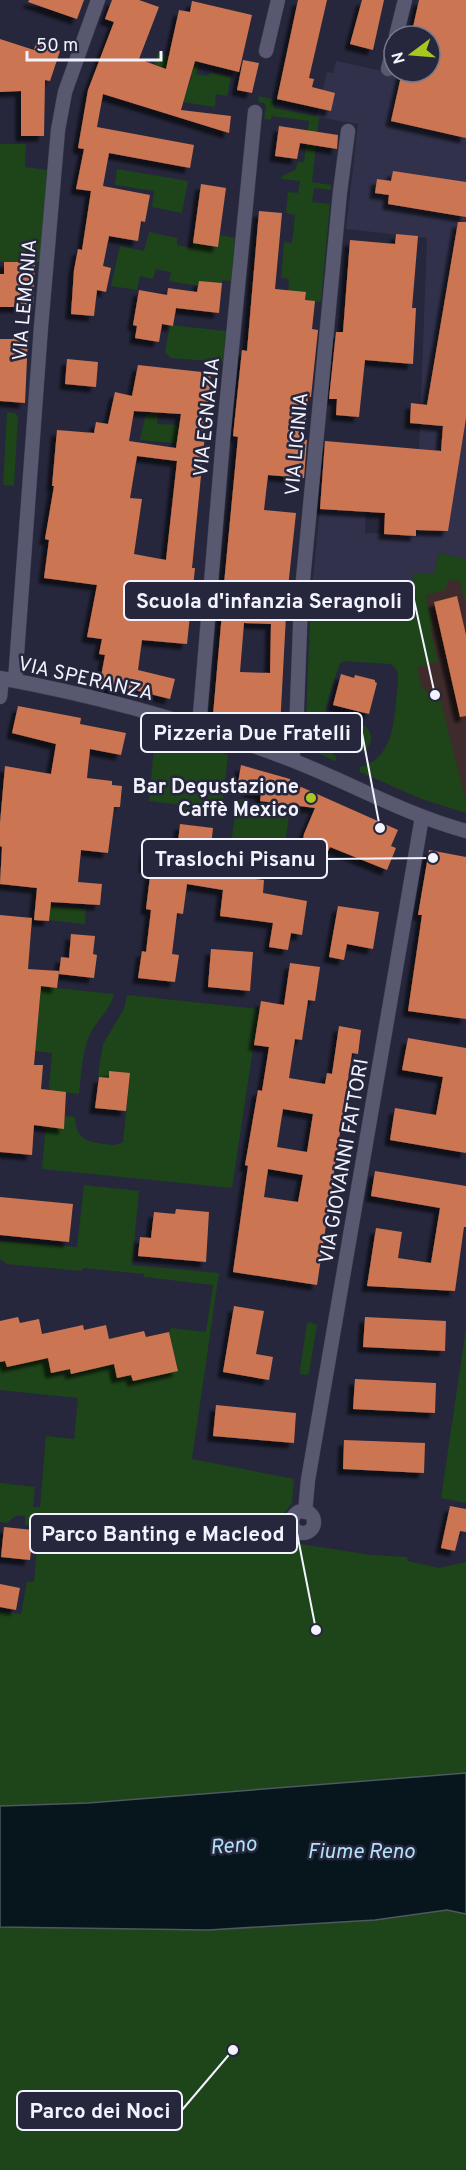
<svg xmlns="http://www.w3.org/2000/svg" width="466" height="2170" font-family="Overpass,sans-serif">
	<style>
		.built { fill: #31314c }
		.education { fill: #3f2b2b }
		.green { fill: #1e4419 }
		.water { fill: #07161c; stroke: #4e5860; stroke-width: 1.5 }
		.building { fill: #cc7552; fill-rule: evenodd; filter: url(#shadow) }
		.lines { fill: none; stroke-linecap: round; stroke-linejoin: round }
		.street-casing { stroke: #424252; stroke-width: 15 }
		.street { stroke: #585970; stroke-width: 14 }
		.poi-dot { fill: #a6c821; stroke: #26273c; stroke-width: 2 }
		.labels { text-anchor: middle; stroke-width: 5; stroke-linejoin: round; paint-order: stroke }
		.street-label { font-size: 20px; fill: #f2f3fe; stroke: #26273c }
		.poi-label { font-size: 20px; font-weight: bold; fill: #f2f3fe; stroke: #26273c; text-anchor: end }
		.water-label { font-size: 21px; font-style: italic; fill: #b1e2fa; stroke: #26273c }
		.leader { fill: none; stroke: #f2f3fe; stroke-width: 2 }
		.callout-dot { fill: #f2f3fe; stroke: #26273c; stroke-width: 2 }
		.callout { fill: #26273c; stroke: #f2f3fe; stroke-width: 2 }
		.callout-label { font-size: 21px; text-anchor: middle; font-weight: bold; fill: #f2f3fe }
	</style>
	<defs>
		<filter id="shadow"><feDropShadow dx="-5.5" dy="5.5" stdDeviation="1.5" flood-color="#0009"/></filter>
	</defs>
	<rect width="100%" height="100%" fill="#26273c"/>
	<path class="built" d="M419,0H466V559L439,553L434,574L413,601L311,596L320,509L366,512L365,533L416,535L427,238L346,229L358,124L316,117L327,72L333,73L336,61L401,75L430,72V36H411Z"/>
	<path class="education" d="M439,553L466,559V813L422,799L396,788L414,574H434Z"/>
	<path class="green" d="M158,53L199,63L196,74L208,76L210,73L231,77L227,96L216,94L215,107L183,102L192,76L155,65Z
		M259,96L272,99L274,108L319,117L312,182L331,185V190L314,188L312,202L330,204L321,302L305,300L306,293L288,291L289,279L281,278L284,242L292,243L295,215L286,213L288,192L298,193L300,181L282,179V176L295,170L298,162H304L309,121L272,116L270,120L264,119L266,106L264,103L258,102Z
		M0,144H26L25,167L47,170L40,262H0Z
		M117,169L188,181L182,213L152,207L154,191L115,185Z
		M149,232L177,238V245L192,248L193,243L218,247L220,235L235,238L231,281L222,280V283L199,281L198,286L169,281L171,272L156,269L153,279L140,276L137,290L111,286L120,246L144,251Z
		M170,325L226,331L223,362L171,358L165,352Z
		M7,412L15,413L18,417L14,486L3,485Z
		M146,413H158L157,424L179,425V431L185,444L140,440Z
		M439,553L466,559V599L464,600L460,582L448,579L445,590L426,595L433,627L430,628L438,662L417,667L422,688L429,693L438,690L466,802V813L422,799L360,772V767C397,758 394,712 398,682C398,673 398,668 390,664L344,661L340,663C331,692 311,733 337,758L335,761L307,748L305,744L311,596L413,601L414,574H434Z
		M341 738a15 15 0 1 1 30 0a15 15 0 1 1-30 0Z
		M157,735L205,746L228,755L221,815L181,811L182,805L149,801L155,737Z
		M237,799L248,800L247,804L290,809L284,850L231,845Z
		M50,906L86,909L85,924L49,920Z
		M37,986L114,994C111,1009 97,1020 90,1034C82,1052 81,1074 79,1094L55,1091L64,1129L65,1116L75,1117C75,1137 86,1142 104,1144C111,1145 116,1146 123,1142L130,1074L110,1071L109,1078L99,1077L98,1075L103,1044L124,1009L127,995L259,1009L232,1188L42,1169L52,1053L35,1051L40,1002Z
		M84,1185L139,1191L132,1265L219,1273L192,1459L294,1479L292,1503L283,1515L281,1522L286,1536L294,1543L371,1555L407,1557L408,1561L439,1568L466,1562V1773L88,1803L0,1806V1611L21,1614L27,1582H34L39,1527L25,1525V1516C16,1515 14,1516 8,1523L0,1522V1483L35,1487L33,1507H40L46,1436L74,1439L78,1398L0,1390V1362L5,1361L7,1367L48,1358L51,1373L70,1369L71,1374L114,1364L131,1375L133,1381L178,1370L169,1332L171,1328L206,1332L213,1285L144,1277V1274L83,1268L82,1271L7,1264L0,1259V1241L77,1247Z
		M309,1322L317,1325L309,1373L307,1375L300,1374V1370L307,1323Z
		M466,1328V1503L441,1498Z
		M447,1910L466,1914V2170H0V1927L208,1930L375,1920Z"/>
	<path class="water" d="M466,1773V1914L447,1910L375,1920L208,1930L0,1927V1806L88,1803Z"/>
	<path class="building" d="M29,0H84L77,19L28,2Z
		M112,0H139L159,7L139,59L166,69L179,10L190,12L192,1L252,15L239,72L195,61L181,110L231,116L229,133L103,94L97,127L194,145L190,168L109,153L103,186L150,195L145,222L141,221L138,241L109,236L103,266L111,268L106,292L97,290L94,316L71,314L74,270L78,249L82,250L91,191L76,189L84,149L78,148L88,90L114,22L105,19Z
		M298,0H327L309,78L314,79L312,87L335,93L331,111L277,99Z
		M362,0H384L373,50L350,44Z
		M419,0H466V138L391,121L402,72H430V36H411Z
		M0,39L34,50L36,43L60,51L50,81L45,80L44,136H21V91L0,92Z
		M243,60L259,63L252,93L237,90Z
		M279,126L338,135L337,149L300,143L297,159L275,156Z
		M393,171L466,182V217L388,204L389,195L375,193L377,179L391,181Z
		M201,184L226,188L218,247L193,243Z
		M259,211L282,213L275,289L306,292L305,300L315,301L312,329L318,330L311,397H308L304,439L307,440L304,478L268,475L264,510L296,513L287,597L280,727L248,725L213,715L223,602H219L220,583L224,584L238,437L233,436L242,350L247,351ZM244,623L271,624L270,673L240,672Z
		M458,222H466V418L448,531L416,530V536L384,534L385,513L320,509L325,441L441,451L443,426L410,423L411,403L427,405Z
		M396,234L418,236L412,308H416L413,364L365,360L359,417L336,415L337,399H329L336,332H343L350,240L395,244Z
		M4,262H35L33,307H0V274H4Z
		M199,281L222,283L219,313L176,308L173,326L162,324L159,342L135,338L137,326L133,325L139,290L167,295L168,288L197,292Z
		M14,336L28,337L25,403L0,401V339H13Z
		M67,359L98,362L96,387L65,384Z
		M138,365L211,373L192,568H195L187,644L142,640L138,670L175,679L170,699L122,687L121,691L99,687L105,655L99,654L102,639L87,637L97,585L44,578L49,540L45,539L54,486H52L57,430L94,433L96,422L108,424L115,392L132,396ZM134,411L181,414L176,448L129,441ZM137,456L177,461L166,560L134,554L142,499L130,498Z
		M457,596L466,635V716L460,717L434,602Z
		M341,674L354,678L355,675L375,680V682L377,683L369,714L333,705Z
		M18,706L81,718L80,724L126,733L121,755L90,749L87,778L112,781V785L122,786L120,807H114L108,853L81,850L78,882L102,884L100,905L51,902L49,921L34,920L37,888L0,884L2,847L0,846V823L5,766L51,774L56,744L12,733Z
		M241,765L290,779V782L398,830L391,846L396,848L387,870L330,847L324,860L300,856L304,834L315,808L260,801L261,794L249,792L250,784L238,783Z
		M180,824L213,828L208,874L264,880L263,893L307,901L302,935L291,933L288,950L269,947L273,923L220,916L223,890L187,884L183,914L177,913L172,954L179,955L175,982L138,978L142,951L146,952L151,910L146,909L151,868L144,867L146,848L177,851Z
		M429,850L466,857V1019L408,1011L422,915H418Z
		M338,906L379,912L373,949L347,944L344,960L329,957Z
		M0,915L32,918L28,969L59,971L57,988L41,986L34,1065H43L41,1089L66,1092L64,1129L34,1125L32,1155L0,1152Z
		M71,934L95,936L93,954L97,955L94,978L59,974L61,957L69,958Z
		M211,949L253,952L250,991L208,987Z
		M290,963L320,967L315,1001L308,1000L302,1040L295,1039L289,1078L325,1084L327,1073L332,1074L339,1026L361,1030L358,1054L352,1053L317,1285L233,1272L248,1166L245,1165L258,1090L262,1091L269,1047L254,1045L261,1001L284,1005ZM283,1109L313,1114L307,1152L277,1147ZM268,1169L303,1175L298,1202L264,1197Z
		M408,1038L466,1048V1153L390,1140L395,1108L436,1115L443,1077L402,1070Z
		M109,1071L130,1073L126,1111L95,1108L99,1077L109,1078Z
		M375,1171L466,1186V1227H464L455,1291L367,1286L376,1228L402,1232L398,1258L431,1263L440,1208L371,1196Z
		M0,1197L73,1204L69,1242L0,1235Z
		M176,1209L209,1212L206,1262L138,1256L140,1237L151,1238L154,1212L175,1214Z
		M234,1306L264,1311L256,1354L273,1357L269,1380L223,1372Z
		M18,1317L20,1323L39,1319L42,1334L83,1325L84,1330L106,1325L109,1339L144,1331L146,1337L169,1332L178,1371L133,1381L131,1375L117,1378L114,1364L71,1374L70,1369L51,1373L48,1358L7,1367L5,1361L0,1362V1321Z
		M365,1317L446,1321L445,1351L363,1347Z
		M355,1379L436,1383L435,1413L353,1409Z
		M216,1405L296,1413L294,1443L213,1436Z
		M344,1440L425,1443L424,1473L343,1469Z
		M450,1506L466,1509V1532L460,1531L455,1551L441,1548Z
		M4,1527L33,1530L30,1560L1,1557Z
		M0,1584L20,1588L16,1610L0,1607Z"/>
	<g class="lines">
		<defs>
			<path id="street" d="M396,36L405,0
				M266,51L278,0
				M388,69L394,45
				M0,678C98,696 196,723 289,759C349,782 404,814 466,831
				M15,681L41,327L58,130L65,92L98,0
				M0,697L2,679
				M199,727L223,439L255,112
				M292,760L296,733L301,601L340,192L348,131
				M292 1522a11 11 0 1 1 22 0a11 11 0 1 1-22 0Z
				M305,1512L308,1480L422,817"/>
		</defs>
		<use href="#street" class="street-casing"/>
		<use href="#street" class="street"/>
	</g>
	<circle class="poi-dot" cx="311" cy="798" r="6"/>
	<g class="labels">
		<g class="street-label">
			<text transform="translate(24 300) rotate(-85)" y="7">VIA LEMONIA</text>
			<text transform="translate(206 417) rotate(-84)" y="7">VIA EGNAZIA</text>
			<text transform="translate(296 444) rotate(-85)" y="7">VIA LICINIA</text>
			<text transform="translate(86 678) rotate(13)" y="7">VIA SPERANZA</text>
			<text transform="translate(343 1161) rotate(-80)" y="7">VIA GIOVANNI FATTORI</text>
		</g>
		<g class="poi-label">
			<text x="299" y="793">Bar Degustazione<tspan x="299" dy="23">Caffè Mexico</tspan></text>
		</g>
		<g class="water-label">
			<text transform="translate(233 1845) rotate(-5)" y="7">Reno</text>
			<text x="361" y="1858">Fiume Reno</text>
		</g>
	</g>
	<path class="leader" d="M435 695L414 600M380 828L362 733M433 858L327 859M316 1630L297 1533M233 2050L182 2110"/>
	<g class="callout-dot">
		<circle cx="435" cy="695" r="6"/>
		<circle cx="380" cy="828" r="6"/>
		<circle cx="433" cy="858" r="6"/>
		<circle cx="316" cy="1630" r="6"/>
		<circle cx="233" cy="2050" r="6"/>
	</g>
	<g class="callout">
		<rect x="124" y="581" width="290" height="39" rx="6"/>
		<rect x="141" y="713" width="221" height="39" rx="6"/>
		<rect x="142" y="839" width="185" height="39" rx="6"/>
		<rect x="30" y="1514" width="267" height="39" rx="6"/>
		<rect x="17" y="2091" width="165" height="39" rx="6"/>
	</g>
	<g class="callout-label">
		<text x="269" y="608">Scuola d'infanzia Seragnoli</text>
		<text x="252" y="740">Pizzeria Due Fratelli</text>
		<text x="235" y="866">Traslochi Pisanu</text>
		<text x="163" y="1541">Parco Banting e Macleod</text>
		<text x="100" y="2118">Parco dei Noci</text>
	</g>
	<g transform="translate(412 54) rotate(254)"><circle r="28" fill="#26273c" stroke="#78798a" stroke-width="1.5"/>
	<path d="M0-4.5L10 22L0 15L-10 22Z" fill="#a6c821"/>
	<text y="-9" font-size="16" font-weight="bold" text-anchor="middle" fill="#f2f3fe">N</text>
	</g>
	<path d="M27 51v9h134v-9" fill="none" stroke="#f2f3fe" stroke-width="3"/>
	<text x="36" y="51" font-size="18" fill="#f2f3fe" stroke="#26273c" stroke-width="4.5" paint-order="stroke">50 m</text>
</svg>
